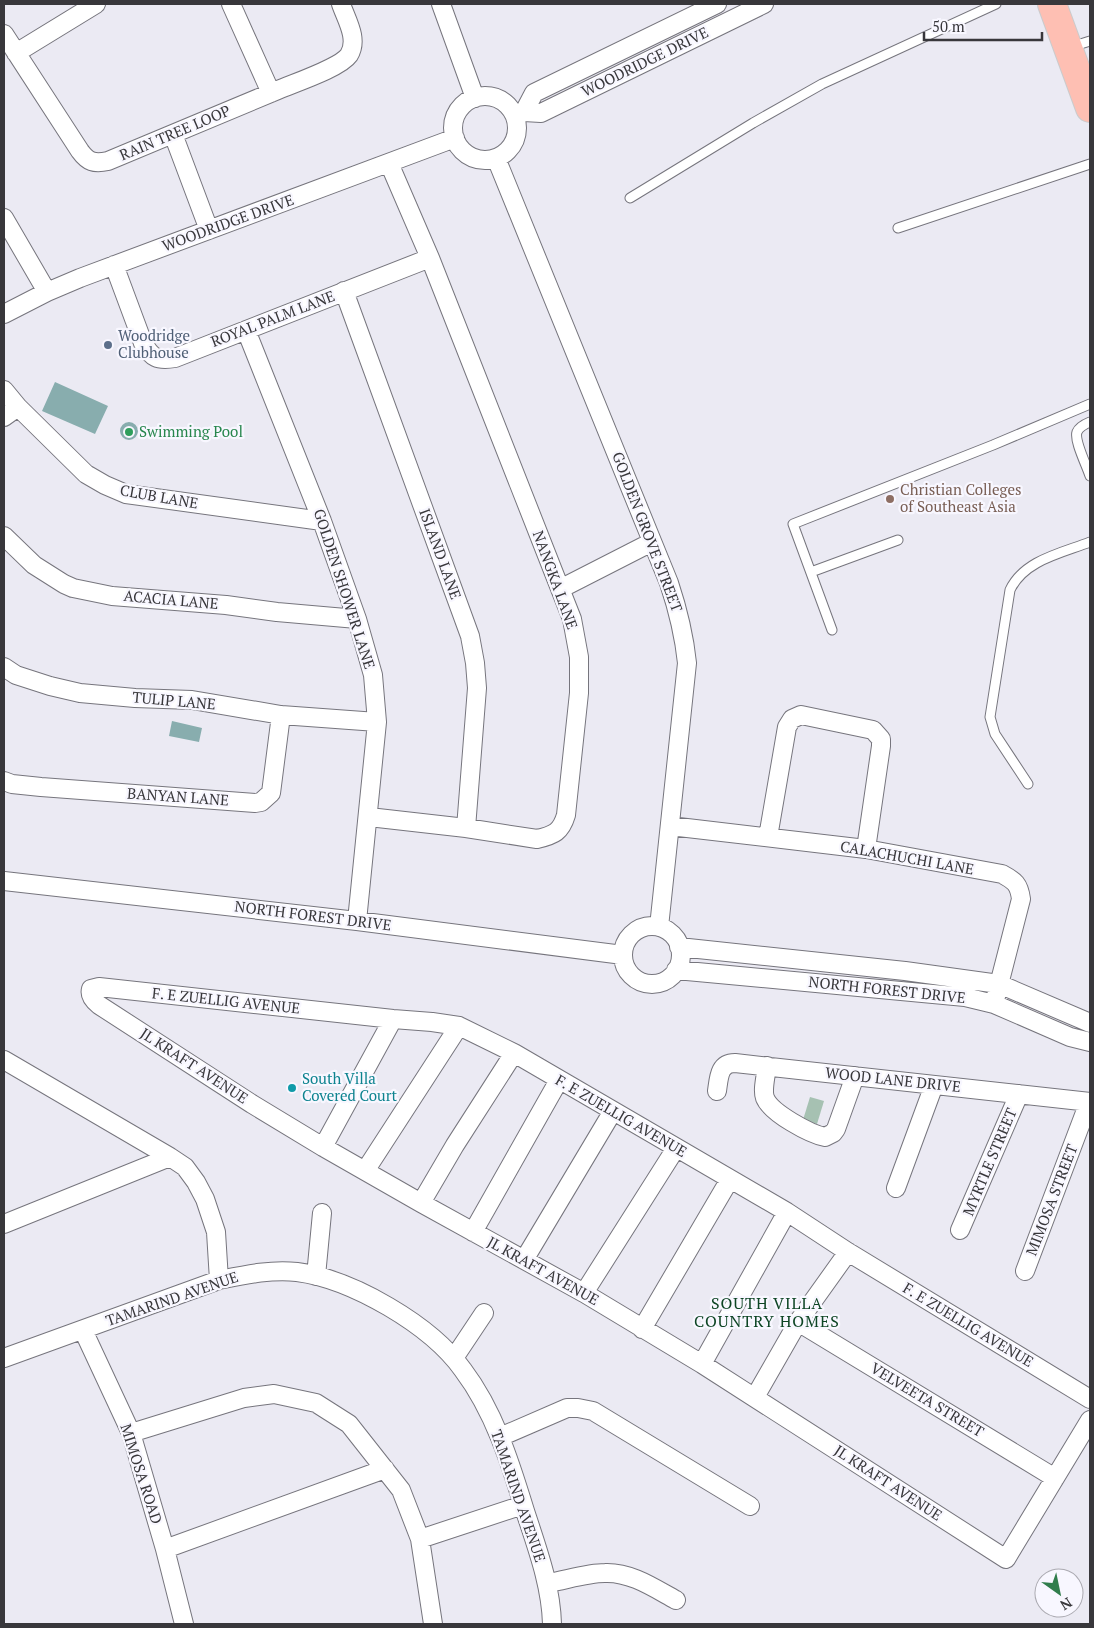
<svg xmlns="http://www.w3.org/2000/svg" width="1094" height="1628" font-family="'PT Serif',serif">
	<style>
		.garden { fill: #a6c1b2 }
		.water { fill: #88adae }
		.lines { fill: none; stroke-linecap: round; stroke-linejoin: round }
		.lane-casing { stroke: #76757d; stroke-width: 11 }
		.street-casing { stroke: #76757d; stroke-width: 20 }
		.primary-casing { stroke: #cbcbcc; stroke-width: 30 }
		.lane { stroke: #fff; stroke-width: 9 }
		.street { stroke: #fff; stroke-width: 18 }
		.primary { stroke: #febfb3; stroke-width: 28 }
		.service-dot { fill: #5c6f8a; stroke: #f8f7ff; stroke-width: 2 }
		.leisure-dot { fill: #2e9e5b; stroke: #f8f7ff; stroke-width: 2 }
		.education-dot { fill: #8d6e63; stroke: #f8f7ff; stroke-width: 2 }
		.culture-dot { fill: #0f9aa8; stroke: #f8f7ff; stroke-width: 2 }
		.labels { text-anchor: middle; stroke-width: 4.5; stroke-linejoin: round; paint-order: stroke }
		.street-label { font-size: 15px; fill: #38373b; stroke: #f8f7ff }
		.service-label { font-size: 15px; fill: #4e5e75; stroke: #f8f7ff; text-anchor: start }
		.leisure-label { font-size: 15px; fill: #27864d; stroke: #f8f7ff; text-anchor: start }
		.education-label { font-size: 15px; fill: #785e54; stroke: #f8f7ff; text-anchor: start }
		.culture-label { font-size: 15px; fill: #0d838f; stroke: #f8f7ff; text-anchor: start }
		.neighbourhood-label { font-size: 16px; letter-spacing: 1px; fill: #0d4524; stroke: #f8f7ff }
	</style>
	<rect width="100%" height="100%" fill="#ebeaf3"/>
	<path class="garden" d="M810,1097L824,1101L817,1124L803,1120Z"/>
	<path class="water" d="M55,382L108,406L95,434L42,411Z
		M120 431a9 9 0 1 1 18 0a9 9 0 1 1-18 0Z
		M172,721L202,728L199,742L169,736Z"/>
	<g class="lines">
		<defs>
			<path id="lane" d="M1071,47L1090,41
				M630,198L753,123L822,84L996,4
				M898,228L1090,164
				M1090,422C1085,424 1079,427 1077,432C1074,441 1087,466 1090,476
				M811,572L898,540
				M832,630L793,524L993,445L1090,404
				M1028,784L995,734L990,717L1010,590C1024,560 1062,553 1090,542"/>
			<path id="street" d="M231,4L271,93
				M441,4L475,98
				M4,34L80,151C88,162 94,164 108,161C164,138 221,114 278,90C294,83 340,68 349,55C359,39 346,19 341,4
				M16,53L96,4
				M453 128a32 32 0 1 1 64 0a32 32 0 1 1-64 0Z
				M524,112L534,93L717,4
				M515,116L524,112L541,113L764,4
				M173,134L209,230
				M496,158L669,583C678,610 684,634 687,663L659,927
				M4,218L47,292
				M114,265L143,343C152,358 157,361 175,358L430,258
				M344,291L470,636L475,663L477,688L466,828
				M4,314L47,292L80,278L455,138
				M246,330L322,521L357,619L373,675L377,722L357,921
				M4,390L18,407L86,474L105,485L126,494L322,521
				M4,417L18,407
				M4,536L34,565L64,584L73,588L112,596L226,605L277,612L357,619
				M560,589L652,542
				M4,667L16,675L50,686L80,693L135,698L192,700L281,715L377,722
				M4,781L12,784L41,787L255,803L261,802L271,793L281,715
				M369,817L466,828L537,839C554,835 561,832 566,815L579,693V657L572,619L430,258L389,163
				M670,826L866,849L1002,874C1015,881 1019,884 1021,899L994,1004
				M768,837L787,727L792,719L801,715L873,730L881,739V746L866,849
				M4,881L357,921L623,955
				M623 955a29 29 0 1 1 58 0a29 29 0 1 1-58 0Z
				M679,947L905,971L999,984L1090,1023
				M676,970L965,997L994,1004L1070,1037L1090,1042
				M4,1060L170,1157L185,1167L196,1182L205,1199L216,1232L219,1280
				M767,1066C766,1076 762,1090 765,1098C771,1113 810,1134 825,1137L833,1133L836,1129L855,1076
				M717,1091C719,1077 719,1063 735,1063L1090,1102
				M323,1147L393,1019
				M365,1171L459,1026
				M896,1188L934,1085
				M421,1203L455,1145L514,1053
				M4,1224L170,1157
				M960,1230L1019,1094
				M473,1232L559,1080
				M524,1260L613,1111
				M1025,1271L1089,1102
				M316,1276L322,1213
				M584,1293L676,1148
				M798,1322L1055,1478
				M642,1329L730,1179
				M83,1330L131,1433L165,1549L184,1624
				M4,1358L219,1280C244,1275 271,1269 297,1272C352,1279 431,1325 463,1370C494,1411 510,1462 525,1511C537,1548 551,1585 552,1624
				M454,1358L484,1313
				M702,1364L787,1212
				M755,1397L798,1322L848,1252
				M1090,1399L848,1252L787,1212L514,1053L459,1026L432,1022L393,1019L99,987L91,989C89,996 94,1001 99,1005L252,1104L323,1147L421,1203L584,1293L702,1364L1006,1559L1090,1420
				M131,1433L244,1398L274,1394L316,1403L349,1424L401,1490L420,1539L433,1624
				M500,1437L567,1408H578L593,1411L750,1506
				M420,1539L523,1505
				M165,1549L385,1469
				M548,1583C566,1580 587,1573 605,1573C631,1572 654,1588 676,1600"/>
			<path id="primary" d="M1052,4L1090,108"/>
		</defs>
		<use href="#lane" class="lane-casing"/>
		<use href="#street" class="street-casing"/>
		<use href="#primary" class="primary-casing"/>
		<use href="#lane" class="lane"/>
		<use href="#street" class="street"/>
		<use href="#primary" class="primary"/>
	</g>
	<circle class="service-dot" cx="108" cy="345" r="5"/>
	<circle class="leisure-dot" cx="129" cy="432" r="5"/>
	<circle class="education-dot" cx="890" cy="499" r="5"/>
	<circle class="culture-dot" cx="292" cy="1088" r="5"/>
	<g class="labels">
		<g class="street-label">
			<text transform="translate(645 62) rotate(-26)" y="5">WOODRIDGE DRIVE</text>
			<text transform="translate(175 133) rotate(-23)" y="5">RAIN TREE LOOP</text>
			<text transform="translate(228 223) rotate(-20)" y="5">WOODRIDGE DRIVE</text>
			<text transform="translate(273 319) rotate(-21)" y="5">ROYAL PALM LANE</text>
			<text transform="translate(159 497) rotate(10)" y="5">CLUB LANE</text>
			<text transform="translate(647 532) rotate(69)" y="5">GOLDEN GROVE STREET</text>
			<text transform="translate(440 554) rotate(70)" y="5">ISLAND LANE</text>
			<text transform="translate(555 580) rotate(70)" y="5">NANGKA LANE</text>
			<text transform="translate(344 589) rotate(72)" y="5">GOLDEN SHOWER LANE</text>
			<text transform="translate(171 600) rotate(5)" y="5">ACACIA LANE</text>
			<text transform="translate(174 701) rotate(5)" y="5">TULIP LANE</text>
			<text transform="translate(178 797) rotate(4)" y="5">BANYAN LANE</text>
			<text transform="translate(907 858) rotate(10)" y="5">CALACHUCHI LANE</text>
			<text transform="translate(313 916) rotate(7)" y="5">NORTH FOREST DRIVE</text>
			<text transform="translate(887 990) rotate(6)" y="5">NORTH FOREST DRIVE</text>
			<text transform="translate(226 1001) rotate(6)" y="5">F. E ZUELLIG AVENUE</text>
			<text transform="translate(194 1066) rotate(33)" y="5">JL KRAFT AVENUE</text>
			<text transform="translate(893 1080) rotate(6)" y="5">WOOD LANE DRIVE</text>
			<text transform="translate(621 1116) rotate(30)" y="5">F. E ZUELLIG AVENUE</text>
			<text transform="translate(990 1162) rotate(-67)" y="5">MYRTLE STREET</text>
			<text transform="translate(1052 1200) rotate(-69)" y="5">MIMOSA STREET</text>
			<text transform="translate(543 1271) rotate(29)" y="5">JL KRAFT AVENUE</text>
			<text transform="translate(172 1299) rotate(-19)" y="5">TAMARIND AVENUE</text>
			<text transform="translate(968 1325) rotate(31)" y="5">F. E ZUELLIG AVENUE</text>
			<text transform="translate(927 1400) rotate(31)" y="5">VELVEETA STREET</text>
			<text transform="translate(141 1474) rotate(72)" y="5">MIMOSA ROAD</text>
			<text transform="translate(888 1483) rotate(33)" y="5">JL KRAFT AVENUE</text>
			<text transform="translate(518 1496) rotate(71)" y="5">TAMARIND AVENUE</text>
		</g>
		<g class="service-label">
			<text x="118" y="341">Woodridge<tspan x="118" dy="17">Clubhouse</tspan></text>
		</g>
		<g class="leisure-label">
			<text x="139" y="437">Swimming Pool</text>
		</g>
		<g class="education-label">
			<text x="900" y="495">Christian Colleges<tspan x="900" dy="17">of Southeast Asia</tspan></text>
		</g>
		<g class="culture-label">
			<text x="302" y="1084">South Villa<tspan x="302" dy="17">Covered Court</tspan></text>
		</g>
		<g class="neighbourhood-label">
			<text x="767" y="1309">SOUTH VILLA<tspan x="767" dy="18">COUNTRY HOMES</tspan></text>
		</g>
	</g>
	<rect width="1094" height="1628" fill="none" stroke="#38373b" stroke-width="10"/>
	<g transform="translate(1059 1593) rotate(147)"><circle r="24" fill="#f8f7ff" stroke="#abaab1"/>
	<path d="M0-4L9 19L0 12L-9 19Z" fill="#307d4c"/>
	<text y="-8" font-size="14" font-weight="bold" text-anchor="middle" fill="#38373b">N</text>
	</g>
	<path d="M924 32v8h118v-8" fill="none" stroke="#38373b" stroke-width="2.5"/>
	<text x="932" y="32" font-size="15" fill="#38373b" stroke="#f8f7ff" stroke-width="4" paint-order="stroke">50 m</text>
</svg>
